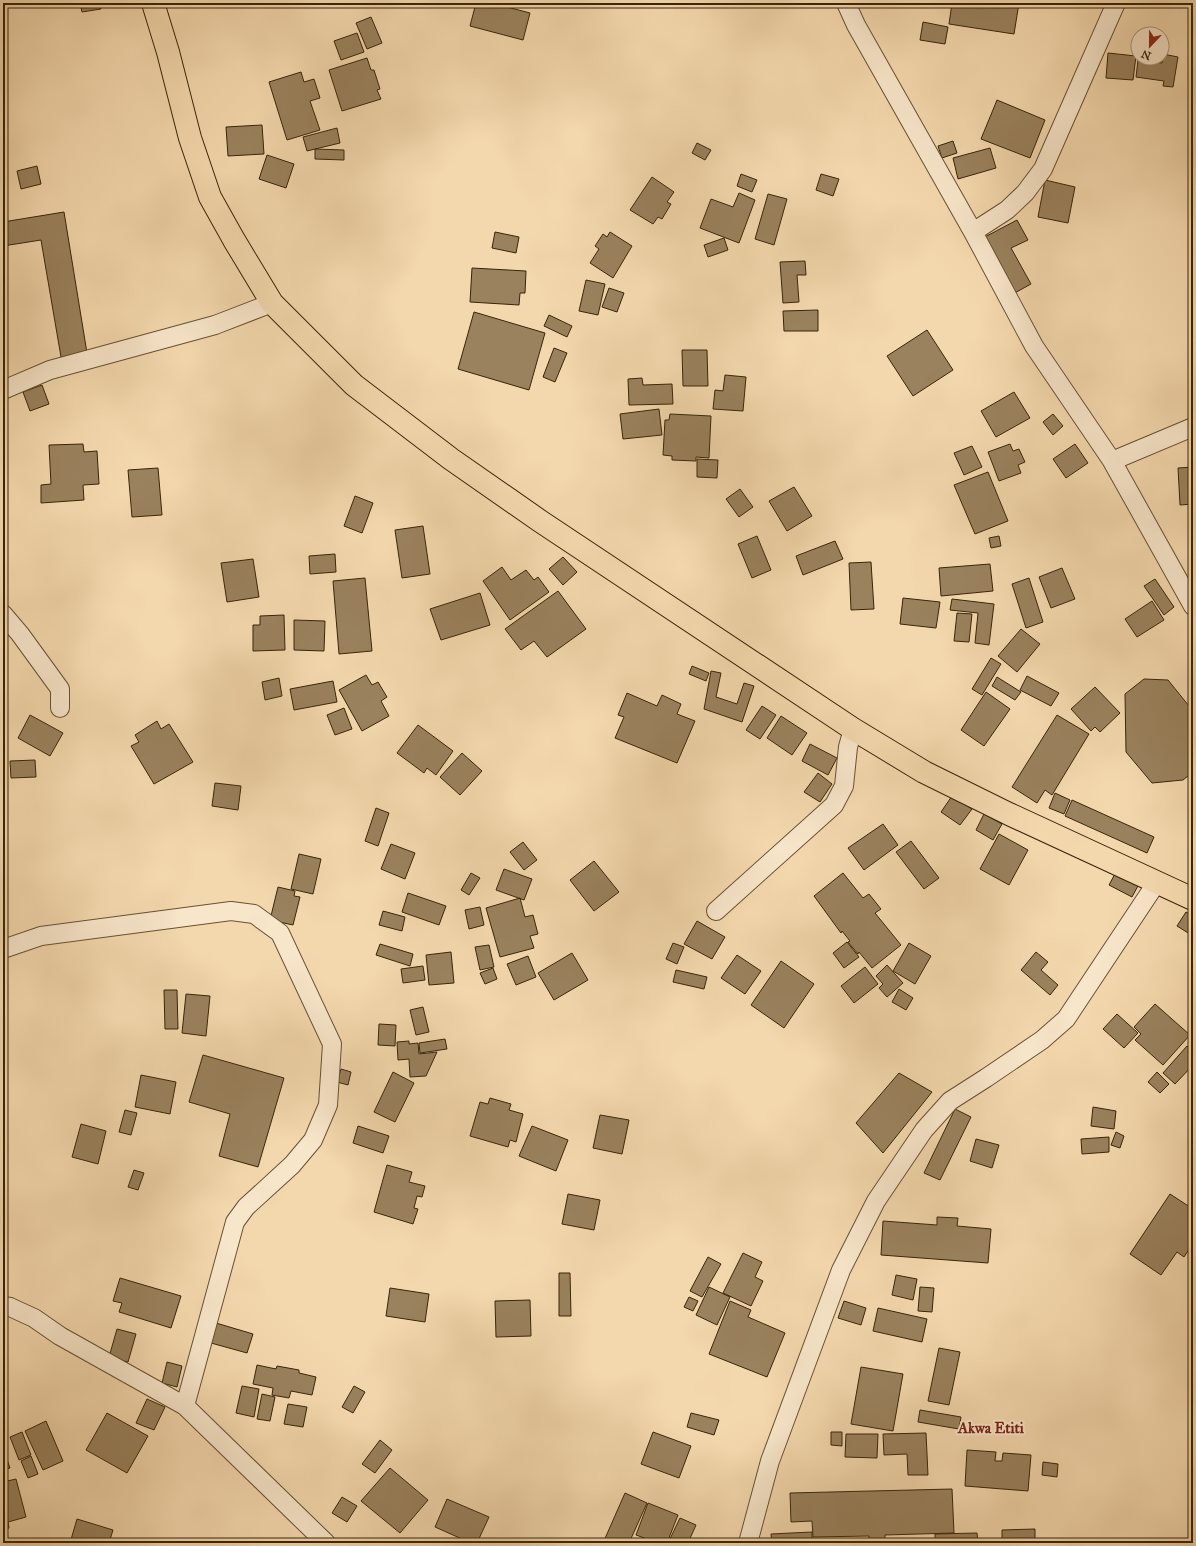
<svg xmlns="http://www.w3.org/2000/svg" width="1196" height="1546" font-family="'IM FELL Great Primer',serif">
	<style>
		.building { fill: #9a825e; stroke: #382508 }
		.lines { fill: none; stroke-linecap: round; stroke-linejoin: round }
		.minor-casing { stroke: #675231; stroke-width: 20 }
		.major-casing { stroke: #382508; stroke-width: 24 }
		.minor { stroke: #f8e6ca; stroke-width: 18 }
		.major { stroke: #f4d8ad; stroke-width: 22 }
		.labels { text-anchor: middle; stroke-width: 4; stroke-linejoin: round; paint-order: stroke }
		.district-label { font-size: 15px; font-weight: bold; fill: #7a1f14; stroke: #f8e6ca }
	</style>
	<rect width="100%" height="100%" fill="#f4d8ad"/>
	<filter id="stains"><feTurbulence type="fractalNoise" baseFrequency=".005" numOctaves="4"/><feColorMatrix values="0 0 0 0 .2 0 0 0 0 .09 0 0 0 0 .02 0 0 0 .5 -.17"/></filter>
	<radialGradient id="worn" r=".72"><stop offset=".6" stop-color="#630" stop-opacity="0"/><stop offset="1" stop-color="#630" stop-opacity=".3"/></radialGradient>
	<path class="building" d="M3,3H15L16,5L3,9Z
		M80,3H100L101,9L82,12Z
		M476,3H492L530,13L523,40L470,26Z
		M952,3H1019L1014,34L949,24Z
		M371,17L382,43L367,49L356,23Z
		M923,22L948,27L945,44L920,40Z
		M357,33L364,52L341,60L334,41Z
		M1108,53L1136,56L1133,80L1106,78Z
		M1163,54L1178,57L1173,87L1163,86L1164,81L1136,77L1138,60L1162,63Z
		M367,58L371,70H374L380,89L377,90L381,99L342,111L329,70Z
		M301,72L304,82L314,79L320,98L310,101L320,130L287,140L269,82Z
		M997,100L1045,120L1030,158L981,139Z
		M262,125L264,154L228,156L226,127Z
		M337,128L340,143L307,151L303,137Z
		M953,141L957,153L942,158L938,146Z
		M697,143L711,150L705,160L692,153Z
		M990,148L996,168L958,179L953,158Z
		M315,149L344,150V160L315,159Z
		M3,150L7,184H3Z
		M267,155L294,164L286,188L259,179Z
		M37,166L41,184L21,189L17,171Z
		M741,174L757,180L752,192L737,186Z
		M821,174L839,179L833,196L816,190Z
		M652,177L674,192L667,202L671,204L662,219L658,217L653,224L630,210Z
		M1045,180L1075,187L1068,223L1038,217Z
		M739,193L755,200L739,243L700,228L711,199L733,207Z
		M768,194L787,199L774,245L755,239Z
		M64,212L87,353L61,357L41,240L3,246V222Z
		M1017,220L1028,240L1011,248L1031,284L1011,295L981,239Z
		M495,232L519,237L516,253L492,248Z
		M610,232L632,246L613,278L590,263L599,249L595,246L603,234L607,237Z
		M724,238L728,250L708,257L704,245Z
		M805,261L806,275H797L799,302L783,303L780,262Z
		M472,268L526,271L525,293H520L519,305L470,302Z
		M586,280L605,284L598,315L579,311Z
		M609,288L624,293L617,312L602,307Z
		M818,310V331H784L783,311Z
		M474,312L545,333L529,390L458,369Z
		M549,315L572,326L567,337L544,326Z
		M927,330L953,370L913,396L887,356Z
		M554,348L567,353L555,382L543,377Z
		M682,350H707L708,386H683Z
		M725,375L746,377L743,411L713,409L715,390L723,391Z
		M642,378L643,385L672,384L673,404L629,405L628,379Z
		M42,385L49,404L30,411L23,392Z
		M1014,392L1030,418L996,437L981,411Z
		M659,409L662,435L623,439L620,414Z
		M670,414L711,416L709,458L696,457V461L672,460V456L663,455L665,420H669Z
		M1053,414L1063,426L1053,435L1043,422Z
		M83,444L84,452L97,451L99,484L83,485L84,500L41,503V485L51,484L49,445Z
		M1010,444L1013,451L1019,449L1025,462L1018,465L1021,473L999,481L988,452Z
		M1075,444L1088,463L1066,478L1053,459Z
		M972,446L982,467L964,475L954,453Z
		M697,459L718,460L717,478L697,477Z
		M1193,467V504L1180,505L1178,468Z
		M158,468L162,515L132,517L128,470Z
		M988,472L1008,521L975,534L954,485Z
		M794,487L812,516L787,531L769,501Z
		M740,489L753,507L739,517L726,499Z
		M355,496L373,503L362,533L344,526Z
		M423,526L430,574L402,578L395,530Z
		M757,536L771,570L752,578L738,544Z
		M999,536L1001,546L991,548L989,538Z
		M835,541L843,559L803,575L796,556Z
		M335,554L336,572L310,574L309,556Z
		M563,557L577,572L563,585L549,569Z
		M253,559L259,597L227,602L221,563Z
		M871,562L874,609L851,610L849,563Z
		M990,564L993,591L941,596L939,568Z
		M502,567L511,580L526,570L534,580L538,577L549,592L510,620L483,581Z
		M1062,568L1075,599L1051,608L1039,577Z
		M365,578L372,651L339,654L333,581Z
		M1029,578L1043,622L1026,628L1012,584Z
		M1155,579L1174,607L1164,615L1144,586Z
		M558,591L586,629L547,657L534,641L521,650L505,629Z
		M480,593L490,625L441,640L430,609Z
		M903,598L940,602L936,628L900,624Z
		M952,599L994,604L989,645L975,643L978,613L950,610Z
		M1152,601L1164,620L1137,637L1125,619Z
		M957,613L972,614L969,642L954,641Z
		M284,615L285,650L253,651V625H260V616Z
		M294,620L325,621L324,651L294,650Z
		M1021,629L1040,644L1017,672L998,656Z
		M991,658L1001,664L982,695L972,689Z
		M692,666L709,673L706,681L689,674Z
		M711,671L721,673L716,697L737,704L744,683L754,686L742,722L704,709Z
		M366,675L372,685L378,682L387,697L381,701L389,716L362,731L339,690Z
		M1027,676L1059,693L1051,706L1020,690Z
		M997,677L1021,692L1015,700L992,686Z
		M279,678L282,696L265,700L262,682Z
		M1144,679L1168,680L1193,711V772L1183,780L1152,783L1126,752L1125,694Z
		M333,681L337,702L294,710L290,689Z
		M1095,687L1120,713L1100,732L1095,727L1091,731L1071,709Z
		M986,692L1010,709L984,746L961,730Z
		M627,693L657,706L662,695L681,704L677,714L695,721L677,763L615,738L624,717L618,715Z
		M762,706L776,715L760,739L746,730Z
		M344,708L352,729L335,735L327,715Z
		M30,715L63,733L50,756L18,738Z
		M1057,715L1089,734L1052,795L1045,790L1037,803L1012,787Z
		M781,716L807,733L792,755L767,738Z
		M157,721L161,729L169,724L193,762L154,784L131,746L139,742L135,735Z
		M418,725L453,751L436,775L427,768L424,773L397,753Z
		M810,744L837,758L828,775L802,761Z
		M462,753L482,771L460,795L440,777Z
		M35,760L36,777L11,778L10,761Z
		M818,773L832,784L820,802L804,792Z
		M215,783L241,786L238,810L212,806Z
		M1055,793L1070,800L1064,814L1049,808Z
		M952,796L972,809L960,825L941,812Z
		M1072,800L1154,837L1147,853L1065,816Z
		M376,808L389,813L378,846L365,841Z
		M984,814L1002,824L993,840L976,830Z
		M883,824L898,845L864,870L848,848Z
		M999,834L1028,850L1009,885L980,869Z
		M911,841L939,878L924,889L896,852Z
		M523,842L537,860L524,870L510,852Z
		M391,844L415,853L405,879L381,869Z
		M299,854L321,859L313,894L291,889Z
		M594,861L619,892L594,911L570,880Z
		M504,869L532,879L524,900L496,890Z
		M1116,872L1139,884L1132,897L1109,885Z
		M471,873L480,878L469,895L461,890Z
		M843,873L863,898L869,894L881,909L875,913L901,945L872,968L859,952L858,954L848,942L850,941L842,931L841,933L814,896Z
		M278,887L295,891L294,896L300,897L293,925L270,920Z
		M408,893L446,906L439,925L402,912Z
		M520,898L525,917L533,915L538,934L530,936L534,948L500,957L486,908Z
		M480,907L484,925L469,929L465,910Z
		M383,911L405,917L402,931L379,925Z
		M1186,912L1193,916V936L1177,926Z
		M697,921L725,937L712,959L684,944Z
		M847,942L859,957L844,968L833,953Z
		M673,943L684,947L677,964L666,959Z
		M909,943L931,956L915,984L893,971Z
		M380,944L413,954L410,966L376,955Z
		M489,945L494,967L480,970L475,947Z
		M451,952L454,983L429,985L426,955Z
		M1036,952L1048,962L1041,970L1058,985L1050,995L1021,970Z
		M572,953L588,980L554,1000L538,973Z
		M737,955L761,971L745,994L721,978Z
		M528,956L536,977L516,985L507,964Z
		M781,961L814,984L784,1028L751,1005Z
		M887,965L903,983L887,997L879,988L883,984L876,976Z
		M423,966L425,980L403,983L401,969Z
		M865,967L878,984L854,1003L841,986Z
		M493,968L497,979L485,984L480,973Z
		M676,970L707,977L704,989L673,982Z
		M899,989L913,998L906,1010L892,1002Z
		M164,990H177L178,1029H165Z
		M186,994L210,996L206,1036L182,1033Z
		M1155,1004L1190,1035L1163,1065L1135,1040L1141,1034L1134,1027Z
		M423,1007L429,1032L416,1035L410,1010Z
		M1117,1014L1138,1033L1124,1048L1103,1029Z
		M379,1024L396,1025L395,1046L378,1045Z
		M445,1039L447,1049L420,1053L419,1043Z
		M409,1041V1044L418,1043L419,1054L437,1052L426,1076L410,1077L409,1059L398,1060L397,1042Z
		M1187,1046L1193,1051V1065L1175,1084L1163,1073Z
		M203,1055L284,1078L258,1167L219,1156L230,1114L189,1102Z
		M341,1069L351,1072L348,1085L337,1082Z
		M393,1072L414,1083L395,1122L374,1112Z
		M1157,1072L1169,1084L1160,1093L1148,1082Z
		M899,1073L932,1092L883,1153L856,1123Z
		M141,1075L176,1082L170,1114L135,1107Z
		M490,1098L511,1104L509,1110L523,1114L516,1142L510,1140L508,1147L470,1136L480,1102L488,1104Z
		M1093,1107L1116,1111L1114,1129L1091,1126Z
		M955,1109L971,1117L940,1180L924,1173Z
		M125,1110L137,1113L131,1135L119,1132Z
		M600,1115L629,1120L622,1154L593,1148Z
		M81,1124L106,1131L98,1164L72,1157Z
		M358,1126L389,1136L383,1153L353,1143Z
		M532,1126L568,1140L556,1171L519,1156Z
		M1116,1132L1124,1136L1120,1148L1111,1145Z
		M1109,1137V1152L1082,1154L1081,1139Z
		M976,1139L999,1145L992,1168L970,1161Z
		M387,1165L412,1172L409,1182L425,1186L422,1197L417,1196L414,1208L418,1209L413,1224L374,1212Z
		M134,1170L144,1173L138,1190L128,1187Z
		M568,1194L600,1200L594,1230L562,1224Z
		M1170,1194L1193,1209L1192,1229L1193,1243L1184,1257L1177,1252L1161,1275L1130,1254Z
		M937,1217L958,1218L957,1226L991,1229L988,1263L881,1255L883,1221L937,1225Z
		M743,1253L762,1262L755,1277L763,1281L751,1306L723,1293Z
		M708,1257L721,1264L702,1297L690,1291Z
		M559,1273H570L571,1316H559Z
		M896,1275L917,1279L913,1300L892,1295Z
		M120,1278L181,1296L171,1328L119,1312L122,1303L113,1301Z
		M709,1287L730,1297L717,1325L696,1315Z
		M920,1287L934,1288L932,1312L918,1311Z
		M390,1288L429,1294L425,1322L386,1316Z
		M689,1297L698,1301L693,1311L684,1307Z
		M530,1300L531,1336L496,1337L495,1301Z
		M730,1301L751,1310L748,1317L785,1333L767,1377L709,1354Z
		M844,1301L866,1308L861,1325L838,1318Z
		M878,1308L927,1319L922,1342L873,1331Z
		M216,1323L253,1334L247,1353L211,1343Z
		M117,1329L136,1334L128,1362L109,1357Z
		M939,1348L960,1352L949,1405L928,1401Z
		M167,1362L182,1366L177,1387L162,1383Z
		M257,1365L276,1369L277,1366L299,1370V1373L316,1377L312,1395L291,1391L289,1398L272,1395L273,1388L253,1384Z
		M861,1367L903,1374L893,1431L851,1424Z
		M242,1386L259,1389L254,1417L236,1413Z
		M354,1386L365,1392L353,1413L342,1407Z
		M262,1394L275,1397L270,1421L257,1419Z
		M147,1399L165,1407L154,1430L136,1423Z
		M288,1404L307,1407L303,1427L284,1424Z
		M920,1410L961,1417L959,1429L918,1422Z
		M107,1413L148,1436L127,1473L86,1450Z
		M691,1413L719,1420L714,1435L687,1427Z
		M46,1421L63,1461L43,1470L25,1431Z
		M22,1432L31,1455L19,1460L10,1437Z
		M653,1432L691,1446L679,1478L641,1464Z
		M831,1432H842V1446L831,1445Z
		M926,1433L928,1475H908L907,1454L884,1455L883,1434Z
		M846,1434H878L877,1458L845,1457Z
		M380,1440L392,1450L375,1473L362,1464Z
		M3,1448L10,1468L3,1470Z
		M967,1450L996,1452L995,1461H1002L1003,1453L1031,1455L1028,1491L965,1486Z
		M31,1456L38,1474L28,1478L21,1461Z
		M1043,1462L1058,1464L1057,1477L1042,1475Z
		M390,1468L428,1500L400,1533L361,1501Z
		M16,1479L26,1517L8,1522L9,1528L3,1530V1482Z
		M952,1489L954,1533L885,1535V1543H869V1536L813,1537L812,1521L791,1522L790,1493Z
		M625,1493L647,1503L629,1543H603Z
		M342,1497L357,1506L347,1522L332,1513Z
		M447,1499L489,1517L477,1543H471L435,1527Z
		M648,1503L678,1515L667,1543H658L636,1535Z
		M680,1518L696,1525L688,1543H668Z
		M77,1519L113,1530L109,1543H70Z
		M1035,1529V1543H1002V1530Z
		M812,1532V1543H772L771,1534Z
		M977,1533L978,1543H935V1534Z"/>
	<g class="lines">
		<defs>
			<path id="minor" d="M846,3L856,25L973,232L1034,346L1112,461L1193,606
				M973,232L1007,210L1025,193L1043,169L1116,3
				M3,390L50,370L215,325L272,303
				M1112,461L1193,427
				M3,614L20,634L60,689V708
				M716,911L834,805L844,786L848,747L853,729
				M3,949L41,936L231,911L254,914L280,933L332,1044L328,1105L313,1140L292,1165L246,1207L235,1222L185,1406
				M3,1306L10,1307L34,1318L60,1336L185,1406L326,1543
				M748,1543L770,1461L841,1270L876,1201L924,1130L950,1101L986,1078L1042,1040L1066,1019L1157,882"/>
			<path id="major" d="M153,3L168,52L190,138L210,197L234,240L272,303L354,385L451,459L540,521L853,729L924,772L1009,814L1193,899"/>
		</defs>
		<use href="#minor" class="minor-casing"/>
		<use href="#major" class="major-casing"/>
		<use href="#minor" class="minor"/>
		<use href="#major" class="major"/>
	</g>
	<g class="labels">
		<g class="district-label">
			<text x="991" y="1433">Akwa Etiti</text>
		</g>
	</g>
	<rect width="1196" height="1546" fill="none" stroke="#f4d8ad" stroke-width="16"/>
	<rect x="4" y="4" width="1188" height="1538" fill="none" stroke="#382508" stroke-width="2"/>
	<rect x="8" y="8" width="1180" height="1530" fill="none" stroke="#382508"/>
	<g transform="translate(1150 46) rotate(202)"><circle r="19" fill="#f8e6ca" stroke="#ab997c"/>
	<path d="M0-3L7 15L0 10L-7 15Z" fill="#8f2418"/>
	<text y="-6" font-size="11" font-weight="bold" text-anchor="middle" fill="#382508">N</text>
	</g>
	<rect width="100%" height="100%" filter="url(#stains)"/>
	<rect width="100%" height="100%" fill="url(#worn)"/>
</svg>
